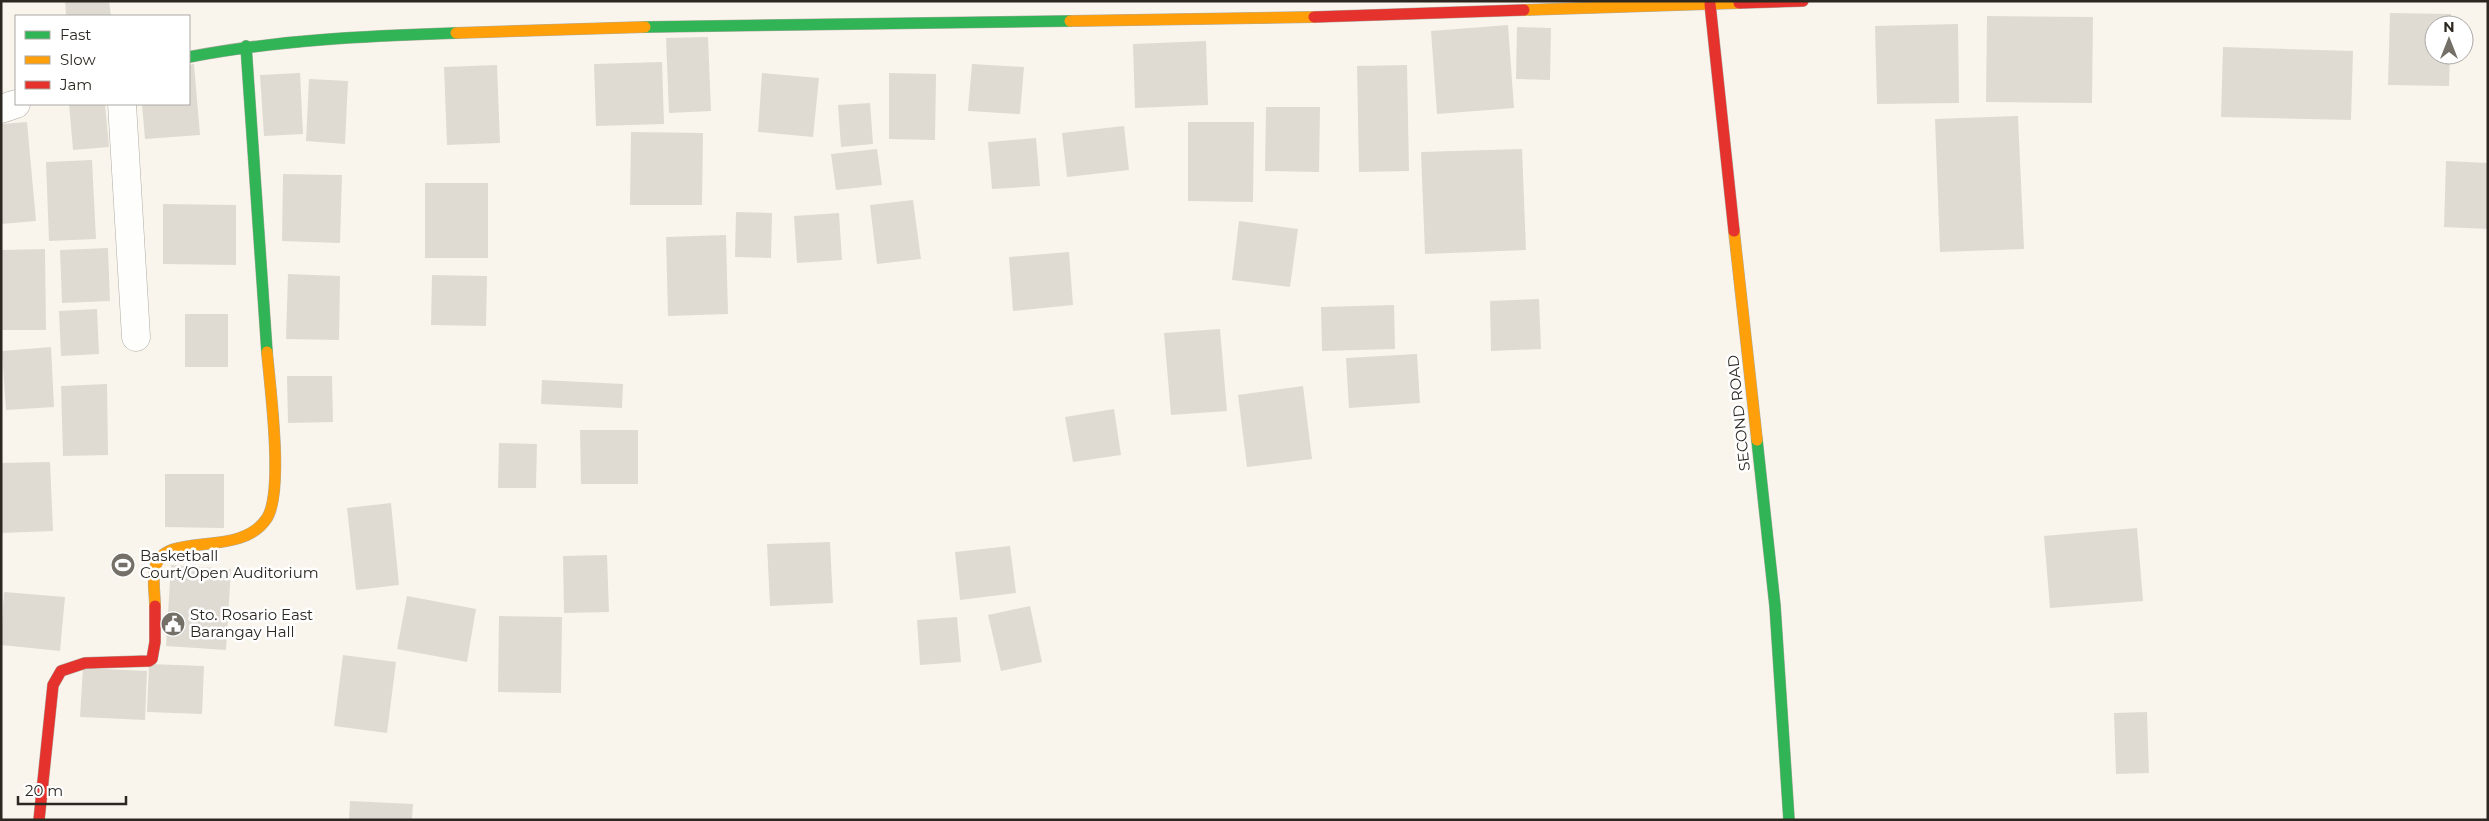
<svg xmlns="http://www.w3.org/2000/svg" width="2489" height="821" font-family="Montserrat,sans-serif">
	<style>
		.building { fill: #dfdbd3 }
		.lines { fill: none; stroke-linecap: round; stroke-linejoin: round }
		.street-casing { stroke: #aeaba3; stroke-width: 29 }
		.fast-casing { stroke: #aeaba3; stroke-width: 12 }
		.slow-casing { stroke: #aeaba3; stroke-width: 12 }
		.jam-casing { stroke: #aeaba3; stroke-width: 12 }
		.street { stroke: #fefefc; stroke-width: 28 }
		.fast { stroke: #30b455; stroke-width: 11 }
		.slow { stroke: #ff9f0a; stroke-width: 11 }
		.jam { stroke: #e5322d; stroke-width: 11 }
		.labels { text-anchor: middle; stroke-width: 5; stroke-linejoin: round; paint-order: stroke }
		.street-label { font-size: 15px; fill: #2c2821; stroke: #fff }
		.poi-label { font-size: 15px; fill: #2c2821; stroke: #fff; text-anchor: start }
	</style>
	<rect width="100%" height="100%" fill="#f9f5ec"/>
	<path class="building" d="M65,1H109L111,16H66Z
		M2390,13L2451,14V25H2434V55H2450L2449,86L2388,85Z
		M1987,16L2093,17L2092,103L1986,102Z
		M1958,24L1959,103L1877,104L1875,26Z
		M1508,25L1514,108L1437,114L1431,31Z
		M1517,27L1551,28L1550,80L1516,79Z
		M708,37L711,111L669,113L666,38Z
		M1206,41L1208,105L1135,108L1133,44Z
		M2223,47L2353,51L2351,120L2221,117Z
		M662,62L664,124L596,126L594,64Z
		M194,64L200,135L145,139L142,104H189V65Z
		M972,64L1024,67L1020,114L968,111Z
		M497,65L500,143L447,145L444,67Z
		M1407,65L1409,171L1359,172L1357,66Z
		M300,73L303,134L264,136L260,75Z
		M762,73L819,78L813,137L758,132Z
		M889,73L936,74L935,140L889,139Z
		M309,79L348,81L345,144L306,141Z
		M870,103L873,144L841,147L838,105Z
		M69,104H105L109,147L73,150Z
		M1266,107H1320L1319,172L1265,171Z
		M2018,116L2024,249L1940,252L1935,119Z
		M27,122L36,221L1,224V124Z
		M1188,122H1254L1253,202L1188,201Z
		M1124,126L1129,170L1067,177L1062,133Z
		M631,132L703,133L702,205H630Z
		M1036,138L1040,186L992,189L988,142Z
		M877,149L882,185L836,190L831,154Z
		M1522,149L1526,250L1425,254L1421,152Z
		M92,160L96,239L49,241L46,162Z
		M2446,161L2488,163V229L2444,227Z
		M283,174L342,175L340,243L282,241Z
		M425,183H488V258H425Z
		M913,200L921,259L877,264L870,205Z
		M163,204L236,205V265L163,264Z
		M736,212L772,213L771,258L735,257Z
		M839,213L842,260L797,263L794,216Z
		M1239,221L1298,229L1290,287L1232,280Z
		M726,235L728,314L668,316L666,237Z
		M108,248L110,301L62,303L60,250Z
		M45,249L46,330H1V250Z
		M1069,252L1073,305L1013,311L1009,257Z
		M288,274L340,276L339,340L286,339Z
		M432,275L487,276L486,326L431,325Z
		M1539,299L1541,349L1491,351L1490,301Z
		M1394,305L1395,349L1322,351L1321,307Z
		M97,309L99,354L61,356L59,311Z
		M185,314H228V367H185Z
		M1220,329L1227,411L1171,415L1164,333Z
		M51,347L54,407L6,410L2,351Z
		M1417,354L1420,403L1349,408L1346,358Z
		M287,376H332L333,422L288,423Z
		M542,380L623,384L622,408L541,404Z
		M107,384L108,455L63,456L61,386Z
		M1303,386L1312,459L1247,467L1238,395Z
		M1114,409L1121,455L1073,462L1065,417Z
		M580,430H638V484H581Z
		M499,443L537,444L536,488H498Z
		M50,462L53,531L1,533V463Z
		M165,474H224V528L165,527Z
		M391,503L399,585L356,590L347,508Z
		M2137,528L2143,601L2050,608L2044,536Z
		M830,542L833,603L770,606L767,544Z
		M1010,546L1016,593L960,600L955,552Z
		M607,555L609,612L564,613L563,556Z
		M171,565L231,569L226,650L166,646Z
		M4,592L65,597L60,651L1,645Z
		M407,596L476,609L467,662L397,649Z
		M1030,606L1042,662L1001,671L988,615Z
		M499,616L562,617L561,693L498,692Z
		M957,617L961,662L920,665L917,620Z
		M343,655L396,662L387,733L334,726Z
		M149,664L204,666L202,714L147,712Z
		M83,668L147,671L145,720L80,717Z
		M2147,712L2149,773L2116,774L2114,713Z
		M350,801L413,804L412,820H349Z"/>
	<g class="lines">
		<defs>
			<path id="street" d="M122,104L136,337
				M1,109L16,104"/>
			<path id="fast" d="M645,27L1070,21
				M246,46L267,352
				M189,57C277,40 366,36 456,33
				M1757,440L1775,606L1789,820"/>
			<path id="slow" d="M1524,10L1739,3
				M1070,21L1314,17
				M456,33L645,27
				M1734,231L1757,440
				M155,606C155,594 152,579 155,568C164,529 240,560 267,518C284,491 270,387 267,352"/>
			<path id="jam" d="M1739,3L1803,1
				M1710,4L1734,231
				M1314,17L1524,10
				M39,820L53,685L61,671L85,663L149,661L152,659L155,642V606"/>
		</defs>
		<use href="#street" class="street-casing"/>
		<use href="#fast" class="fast-casing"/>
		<use href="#slow" class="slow-casing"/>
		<use href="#jam" class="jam-casing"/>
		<use href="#street" class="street"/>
		<use href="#fast" class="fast"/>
		<use href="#slow" class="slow"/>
		<use href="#jam" class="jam"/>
	</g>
	<defs>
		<symbol id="stadium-disc" viewBox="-11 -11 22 22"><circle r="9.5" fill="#747068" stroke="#fff"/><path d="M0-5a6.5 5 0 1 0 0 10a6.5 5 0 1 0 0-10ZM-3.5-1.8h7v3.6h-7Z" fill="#fff"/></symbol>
		<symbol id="civic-disc" viewBox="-11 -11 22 22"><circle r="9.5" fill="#747068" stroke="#fff"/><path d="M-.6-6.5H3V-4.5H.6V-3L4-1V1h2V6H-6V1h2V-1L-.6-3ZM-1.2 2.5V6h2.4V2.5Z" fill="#fff"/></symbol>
	</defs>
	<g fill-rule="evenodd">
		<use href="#stadium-disc" x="109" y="551" width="28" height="28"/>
		<use href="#civic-disc" x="159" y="610" width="28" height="28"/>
	</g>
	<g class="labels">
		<g class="street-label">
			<text transform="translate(1739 413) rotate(-96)" y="5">SECOND ROAD</text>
		</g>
		<g class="poi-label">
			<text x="140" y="561">Basketball<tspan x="140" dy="17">Court/Open Auditorium</tspan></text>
			<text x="190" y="620">Sto. Rosario East<tspan x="190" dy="17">Barangay Hall</tspan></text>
		</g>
	</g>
	<rect width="2489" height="821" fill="none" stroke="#2c2821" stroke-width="5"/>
	<rect x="15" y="15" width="175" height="90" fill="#ffffff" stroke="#aba9a6"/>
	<rect x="25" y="31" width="25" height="8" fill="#30b455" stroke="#aba9a6"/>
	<text x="60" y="40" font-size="15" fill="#2c2821">Fast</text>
	<rect x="25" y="56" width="25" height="8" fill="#ff9f0a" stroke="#aba9a6"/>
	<text x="60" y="65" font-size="15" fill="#2c2821">Slow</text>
	<rect x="25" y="81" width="25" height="8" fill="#e5322d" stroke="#aba9a6"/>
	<text x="60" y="90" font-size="15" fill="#2c2821">Jam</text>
	<g transform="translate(2449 40)"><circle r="24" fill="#ffffff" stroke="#aba9a6"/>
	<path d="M0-4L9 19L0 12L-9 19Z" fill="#747068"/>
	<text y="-8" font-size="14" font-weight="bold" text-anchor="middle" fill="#2c2821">N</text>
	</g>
	<path d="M18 796v8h108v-8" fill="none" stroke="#2c2821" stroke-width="2.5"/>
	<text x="25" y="796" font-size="15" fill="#2c2821" stroke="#ffffff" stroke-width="4" paint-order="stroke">20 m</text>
</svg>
